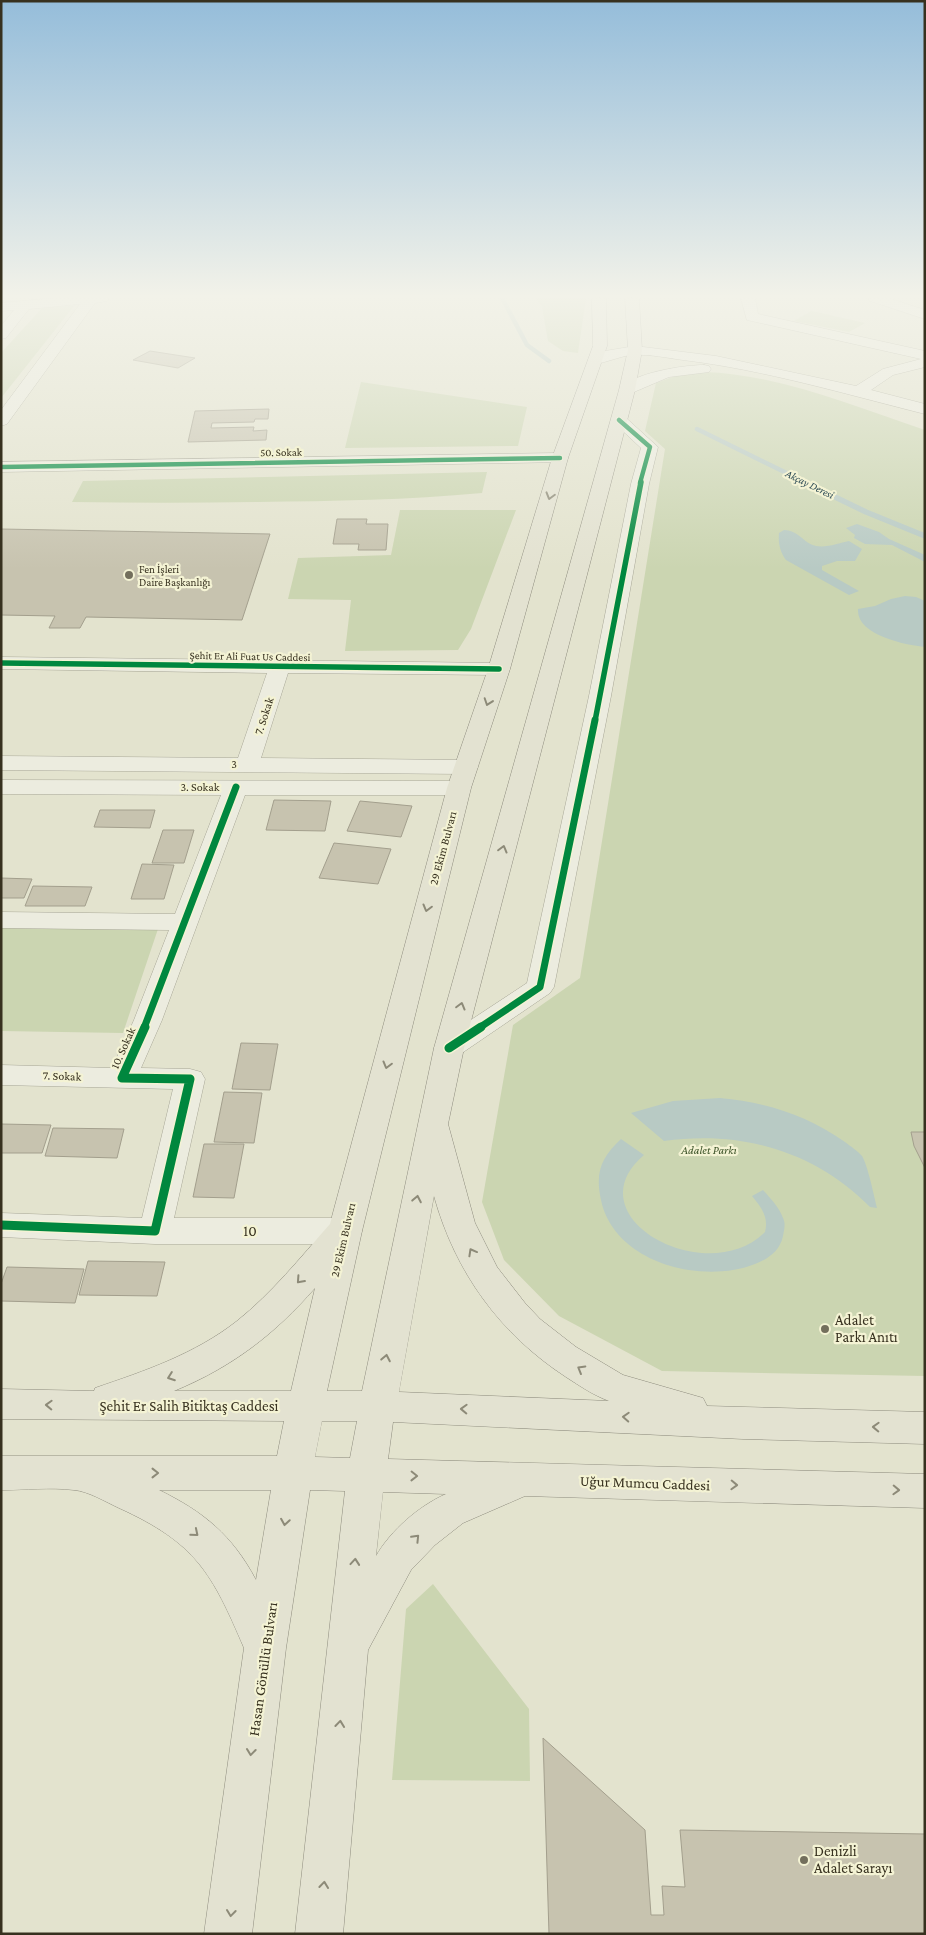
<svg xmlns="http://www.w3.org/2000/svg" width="926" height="1935" font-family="'Crimson Pro',serif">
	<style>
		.green { fill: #cbd5b1 }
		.water { fill: #b8cac4 }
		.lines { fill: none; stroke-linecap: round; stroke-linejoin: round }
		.stream-far1 { stroke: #b8cac4; stroke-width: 4.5 }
		.stream { stroke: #b8cac4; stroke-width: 5.5 }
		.building { fill: #c7c3af; stroke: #a39f8d }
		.minor-casing { stroke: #a8a797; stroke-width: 1 }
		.major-casing { stroke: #8e8c7e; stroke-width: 1 }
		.minor { fill: #ececdf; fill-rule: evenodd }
		.major { fill: #e3e2d1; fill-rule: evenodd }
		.cycleway-far3-casing { stroke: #f4f3d4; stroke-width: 6 }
		.cycleway-far2-casing { stroke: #f4f3d4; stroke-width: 8 }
		.cycleway-far1-casing { stroke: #f4f3d4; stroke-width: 10 }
		.cycleway-casing { stroke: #f4f3d4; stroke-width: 12 }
		.cycleway-far3 { stroke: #00873e; stroke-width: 4.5 }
		.cycleway-far2 { stroke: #00873e; stroke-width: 5.5 }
		.cycleway-far1 { stroke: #00873e; stroke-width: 7 }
		.cycleway { stroke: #00873e; stroke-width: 9 }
		.oneway { stroke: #8d8a78 }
		.poi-dot { fill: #736f5c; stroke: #f4f3d4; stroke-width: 2 }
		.labels { text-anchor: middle; stroke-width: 4.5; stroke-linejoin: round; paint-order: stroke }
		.far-street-label { font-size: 11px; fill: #37311f; stroke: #f4f3d4 }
		.far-water-label { font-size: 11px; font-style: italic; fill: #2f4d56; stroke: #f4f3d4 }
		.far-poi-label { font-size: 11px; fill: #37311f; stroke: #f4f3d4; text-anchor: start }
		.street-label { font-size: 12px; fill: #37311f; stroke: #f4f3d4 }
		.park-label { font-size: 12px; font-style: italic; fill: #3b5227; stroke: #f4f3d4 }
		.near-street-label { font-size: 15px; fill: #37311f; stroke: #f4f3d4 }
		.near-poi-label { font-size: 15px; fill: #37311f; stroke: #f4f3d4; text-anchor: start }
	</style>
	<rect width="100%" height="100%" fill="#e3e3ce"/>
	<path class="green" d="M536,298H586L578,353L563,351L548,341L542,307Z
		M74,306L1,398V353L43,307Z
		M811,311H812L865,323L849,332L794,321Z
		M704,372C778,374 855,407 925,430V1376L662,1371L559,1316L504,1260L482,1202L513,1025L580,978L665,449L645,431L656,383L681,374Z
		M361,382L527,407L518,446L345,448Z
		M487,472L482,493C408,500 333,501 258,502C196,503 134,503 72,502L83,481Z
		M400,510H516L471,629L458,650L345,651L351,600L288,599L298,558L391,555Z
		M1,926H159L123,1033L1,1031Z
		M433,1584L529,1709L530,1781L392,1780L406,1609Z"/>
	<path class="water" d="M857,524L879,532L889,539L925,555V562L892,545L865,544L854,538L855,535L846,528Z
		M784,530C800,531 803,543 816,546C827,548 839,543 849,541L862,549L855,561H837L822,566V570L859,591L849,595L786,560C780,552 778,543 779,533Z
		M905,596L916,597L925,601V647C905,645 856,635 858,609L875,606L891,599Z
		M720,1098C765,1102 807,1115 845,1142C850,1146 858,1151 862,1156C868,1166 874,1196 877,1208L870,1207C815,1151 741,1130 664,1141L631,1113L673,1101Z
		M621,1139L644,1155C571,1217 707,1290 765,1232C769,1217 761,1207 752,1196L763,1190C771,1199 779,1207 783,1218C786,1224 784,1230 783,1236C780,1251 768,1259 755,1264C702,1285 614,1263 601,1200C595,1172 601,1158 621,1139Z"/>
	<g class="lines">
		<path class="stream-far1" d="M502,298L527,345L549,361
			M697,429L807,483"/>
		<path class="stream" d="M804,482L866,512L925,536"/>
	</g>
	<path class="building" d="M150,351L195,358L178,368L133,360Z
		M269,409L268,419H255L254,422L212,423L211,428L254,427L253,431L267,430L266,440L188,442L195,411Z
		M337,519H367L366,524H388L386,550H358L359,544H333Z
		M1,529L270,534L242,620L86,617L80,628H49L55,616L1,615Z
		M274,800L331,801L325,831L266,830Z
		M360,801L412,806L401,837L347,831Z
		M100,810H155L150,828L94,827Z
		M163,830H194L184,863H152Z
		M334,843L391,849L378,884L319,878Z
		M142,864L174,865L164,899H131Z
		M1,878L32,879L24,898H1Z
		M33,886L92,887L85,906H25Z
		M241,1043L278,1044L270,1090L232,1089Z
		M224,1092L262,1093L254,1143L214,1142Z
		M1,1124L51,1125L42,1153H1Z
		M53,1128L124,1129L117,1158L45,1156Z
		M911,1132H925V1168L914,1146Z
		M204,1144H244L234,1198L193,1197Z
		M88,1261L165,1262L157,1296L79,1295Z
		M7,1267L84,1269L75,1303L1,1301V1284Z
		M543,1738L645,1830L651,1915H664L662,1886L685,1887L680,1830L925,1834V1934H549Z"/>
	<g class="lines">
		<defs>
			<path id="minor" d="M57,298H109L107,301L95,303L7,424L1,426V410L80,304L29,309L6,338L1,339V326L14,310L1,311V303Z
				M741,298H755L758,314L925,351V367L893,375L871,390L925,404V414C845,394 765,370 683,360C667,358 650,354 634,355C620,355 601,366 590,363L588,360L590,357L605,351L635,346L716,356L856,386L883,369L921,359L747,320Z
				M868,298H888L925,310V319L870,301Z
				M704,365L709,366L711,369L709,372L669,377L627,395L622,393L619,390C631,373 684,365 704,365Z
				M619,415L625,417L658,447L649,484L611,696L554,987L550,993L459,1055L449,1058L439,1055L434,1048L439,1041L527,983L589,696L631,484L641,448L611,420L613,417Z
				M560,453L566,454L568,458L566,462L1,472V462Z
				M1,657L499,663L506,665L510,669L506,673L499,675L288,673L261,758L466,760L474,762L478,767L474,772L466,774L1,770V756L238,758L267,673L1,669Z
				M1,780L459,781L467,783L471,788L467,793L459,795H245L162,1020L141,1068L190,1069L201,1072L205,1079L174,1218H345L357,1222L362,1231L357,1240L345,1244H155L1,1237V1213L142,1218L173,1089L1,1085V1065L112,1068L134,1020L169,930L1,928V912L175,914L221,795L1,794Z"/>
			<path id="major" d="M592,298H606L607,346L568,458L510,669L471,788L362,1231L327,1391H362L434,1048L619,390L628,350L625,298H639L642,350L635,390L464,1048L448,1124L475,1223L497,1267L525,1303L540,1319L576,1347L623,1375L703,1398L707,1406L925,1412V1444L743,1439L393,1422L388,1459L925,1474V1508L525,1496L463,1523L435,1545L411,1570L368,1650L343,1934H295L345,1491L310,1490L286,1648L252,1934H204L244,1648C212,1573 196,1543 119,1508C106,1502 88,1491 74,1490C50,1487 25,1490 1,1490V1456H277L284,1421L1,1419V1389L94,1391L95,1388C145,1371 195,1354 237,1321C272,1293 300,1258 330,1224L447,788L488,669L552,458L593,346ZM434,1196C455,1272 500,1334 566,1377C580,1386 593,1395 609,1401L399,1392ZM315,1288L291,1391H174C232,1367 274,1335 315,1288ZM322,1421H357L350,1458L315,1457ZM159,1490H271L256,1580C232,1535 204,1512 159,1490ZM383,1492L446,1494C419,1506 391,1530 376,1556Z"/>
		</defs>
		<use href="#minor" class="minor-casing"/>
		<use href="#major" class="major-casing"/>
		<use href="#minor" class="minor"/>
		<use href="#major" class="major"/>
		<defs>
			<path id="cycleway-far3" d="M619,420L650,447L640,483
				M1,467L560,458"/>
			<path id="cycleway-far2" d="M1,663L499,669
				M595,721L641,482"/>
			<path id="cycleway-far1" d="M144,1028L236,787
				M479,1028L540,987L595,720"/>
			<path id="cycleway" d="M449,1048L481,1027
				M1,1225L155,1231L190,1079L122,1078L145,1027"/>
		</defs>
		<use href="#cycleway-far3" class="cycleway-far3-casing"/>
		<use href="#cycleway-far2" class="cycleway-far2-casing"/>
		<use href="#cycleway-far1" class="cycleway-far1-casing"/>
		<use href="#cycleway" class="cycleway-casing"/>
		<use href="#cycleway-far3" class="cycleway-far3"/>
		<use href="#cycleway-far2" class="cycleway-far2"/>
		<use href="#cycleway-far1" class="cycleway-far1"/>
		<use href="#cycleway" class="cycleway"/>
	</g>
	<defs><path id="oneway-chevron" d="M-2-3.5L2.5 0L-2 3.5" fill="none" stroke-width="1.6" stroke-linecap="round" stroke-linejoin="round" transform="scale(1.25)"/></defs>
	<g class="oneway">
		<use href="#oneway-chevron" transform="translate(550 496) rotate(106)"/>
		<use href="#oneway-chevron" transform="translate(488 702) rotate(109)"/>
		<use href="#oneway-chevron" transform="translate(503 849) rotate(-75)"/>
		<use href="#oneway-chevron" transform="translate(427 908) rotate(105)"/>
		<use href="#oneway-chevron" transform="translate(461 1006) rotate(-75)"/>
		<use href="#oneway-chevron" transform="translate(387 1065) rotate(105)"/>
		<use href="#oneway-chevron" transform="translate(417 1199) rotate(-79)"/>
		<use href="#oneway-chevron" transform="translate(472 1252) rotate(-119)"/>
		<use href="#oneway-chevron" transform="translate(300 1280) rotate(132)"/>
		<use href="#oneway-chevron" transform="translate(386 1358) rotate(-79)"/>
		<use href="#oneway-chevron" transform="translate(581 1369) rotate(-150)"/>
		<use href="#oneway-chevron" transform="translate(171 1377) rotate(160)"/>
		<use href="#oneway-chevron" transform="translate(49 1405) rotate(-178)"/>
		<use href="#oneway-chevron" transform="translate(464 1409) rotate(-178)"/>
		<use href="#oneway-chevron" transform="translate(626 1417) rotate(-177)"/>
		<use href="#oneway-chevron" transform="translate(876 1427) rotate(-178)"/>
		<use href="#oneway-chevron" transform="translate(155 1473)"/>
		<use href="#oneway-chevron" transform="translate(414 1476) rotate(1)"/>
		<use href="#oneway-chevron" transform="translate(734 1485) rotate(2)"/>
		<use href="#oneway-chevron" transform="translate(896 1490) rotate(2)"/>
		<use href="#oneway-chevron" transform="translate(285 1522) rotate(99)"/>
		<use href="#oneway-chevron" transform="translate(195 1533) rotate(40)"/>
		<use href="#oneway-chevron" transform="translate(416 1538) rotate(-46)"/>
		<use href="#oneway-chevron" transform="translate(355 1562) rotate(-85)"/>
		<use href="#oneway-chevron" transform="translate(340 1724) rotate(-84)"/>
		<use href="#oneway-chevron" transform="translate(251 1752) rotate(97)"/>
		<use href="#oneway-chevron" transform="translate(324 1885) rotate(-84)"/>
		<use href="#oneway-chevron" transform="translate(231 1913) rotate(97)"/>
	</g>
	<linearGradient id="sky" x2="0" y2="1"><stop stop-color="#95bdda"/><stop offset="0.52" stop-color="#f2f2e9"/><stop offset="1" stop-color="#f2f2e9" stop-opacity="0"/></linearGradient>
	<rect width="926" height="569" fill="url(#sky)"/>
	<g class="poi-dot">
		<circle cx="129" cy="575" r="5"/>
		<circle cx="825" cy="1329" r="5"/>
		<circle cx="804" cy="1860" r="5"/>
	</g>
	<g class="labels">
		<g class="far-street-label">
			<text transform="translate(281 452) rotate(-1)" y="4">50. Sokak</text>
			<text transform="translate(250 656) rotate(1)" y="4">Şehit Er Ali Fuat Us Caddesi</text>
		</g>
		<g class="far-water-label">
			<text transform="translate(810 484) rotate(26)" y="4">Akçay Deresi</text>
		</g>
		<g class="far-poi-label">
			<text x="139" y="573">Fen İşleri<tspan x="139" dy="13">Daire Başkanlığı</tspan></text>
		</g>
		<g class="street-label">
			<text transform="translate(264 716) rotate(-72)" y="4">7. Sokak</text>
			<text x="234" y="768">3</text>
			<text x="200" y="791">3. Sokak</text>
			<text transform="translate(443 848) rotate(-75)" y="4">29 Ekim Bulvarı</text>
			<text transform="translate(123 1048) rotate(-66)" y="4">10. Sokak</text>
			<text transform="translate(62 1076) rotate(2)" y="4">7. Sokak</text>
			<text transform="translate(343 1240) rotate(-77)" y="4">29 Ekim Bulvarı</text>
		</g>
		<g class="park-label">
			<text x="709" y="1154">Adalet Parkı</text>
		</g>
		<g class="near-street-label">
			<text x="250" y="1236">10</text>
			<text x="189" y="1411">Şehit Er Salih Bitiktaş Caddesi</text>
			<text transform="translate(645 1483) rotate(2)" y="5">Uğur Mumcu Caddesi</text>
			<text transform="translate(263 1669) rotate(-82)" y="5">Hasan Gönüllü Bulvarı</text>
		</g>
		<g class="near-poi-label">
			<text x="835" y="1325">Adalet<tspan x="835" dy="17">Parkı Anıtı</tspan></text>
			<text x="814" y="1856">Denizli<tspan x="814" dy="17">Adalet Sarayı</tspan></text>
		</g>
	</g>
	<rect width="926" height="1935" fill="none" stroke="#37311f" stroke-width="5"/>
</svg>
